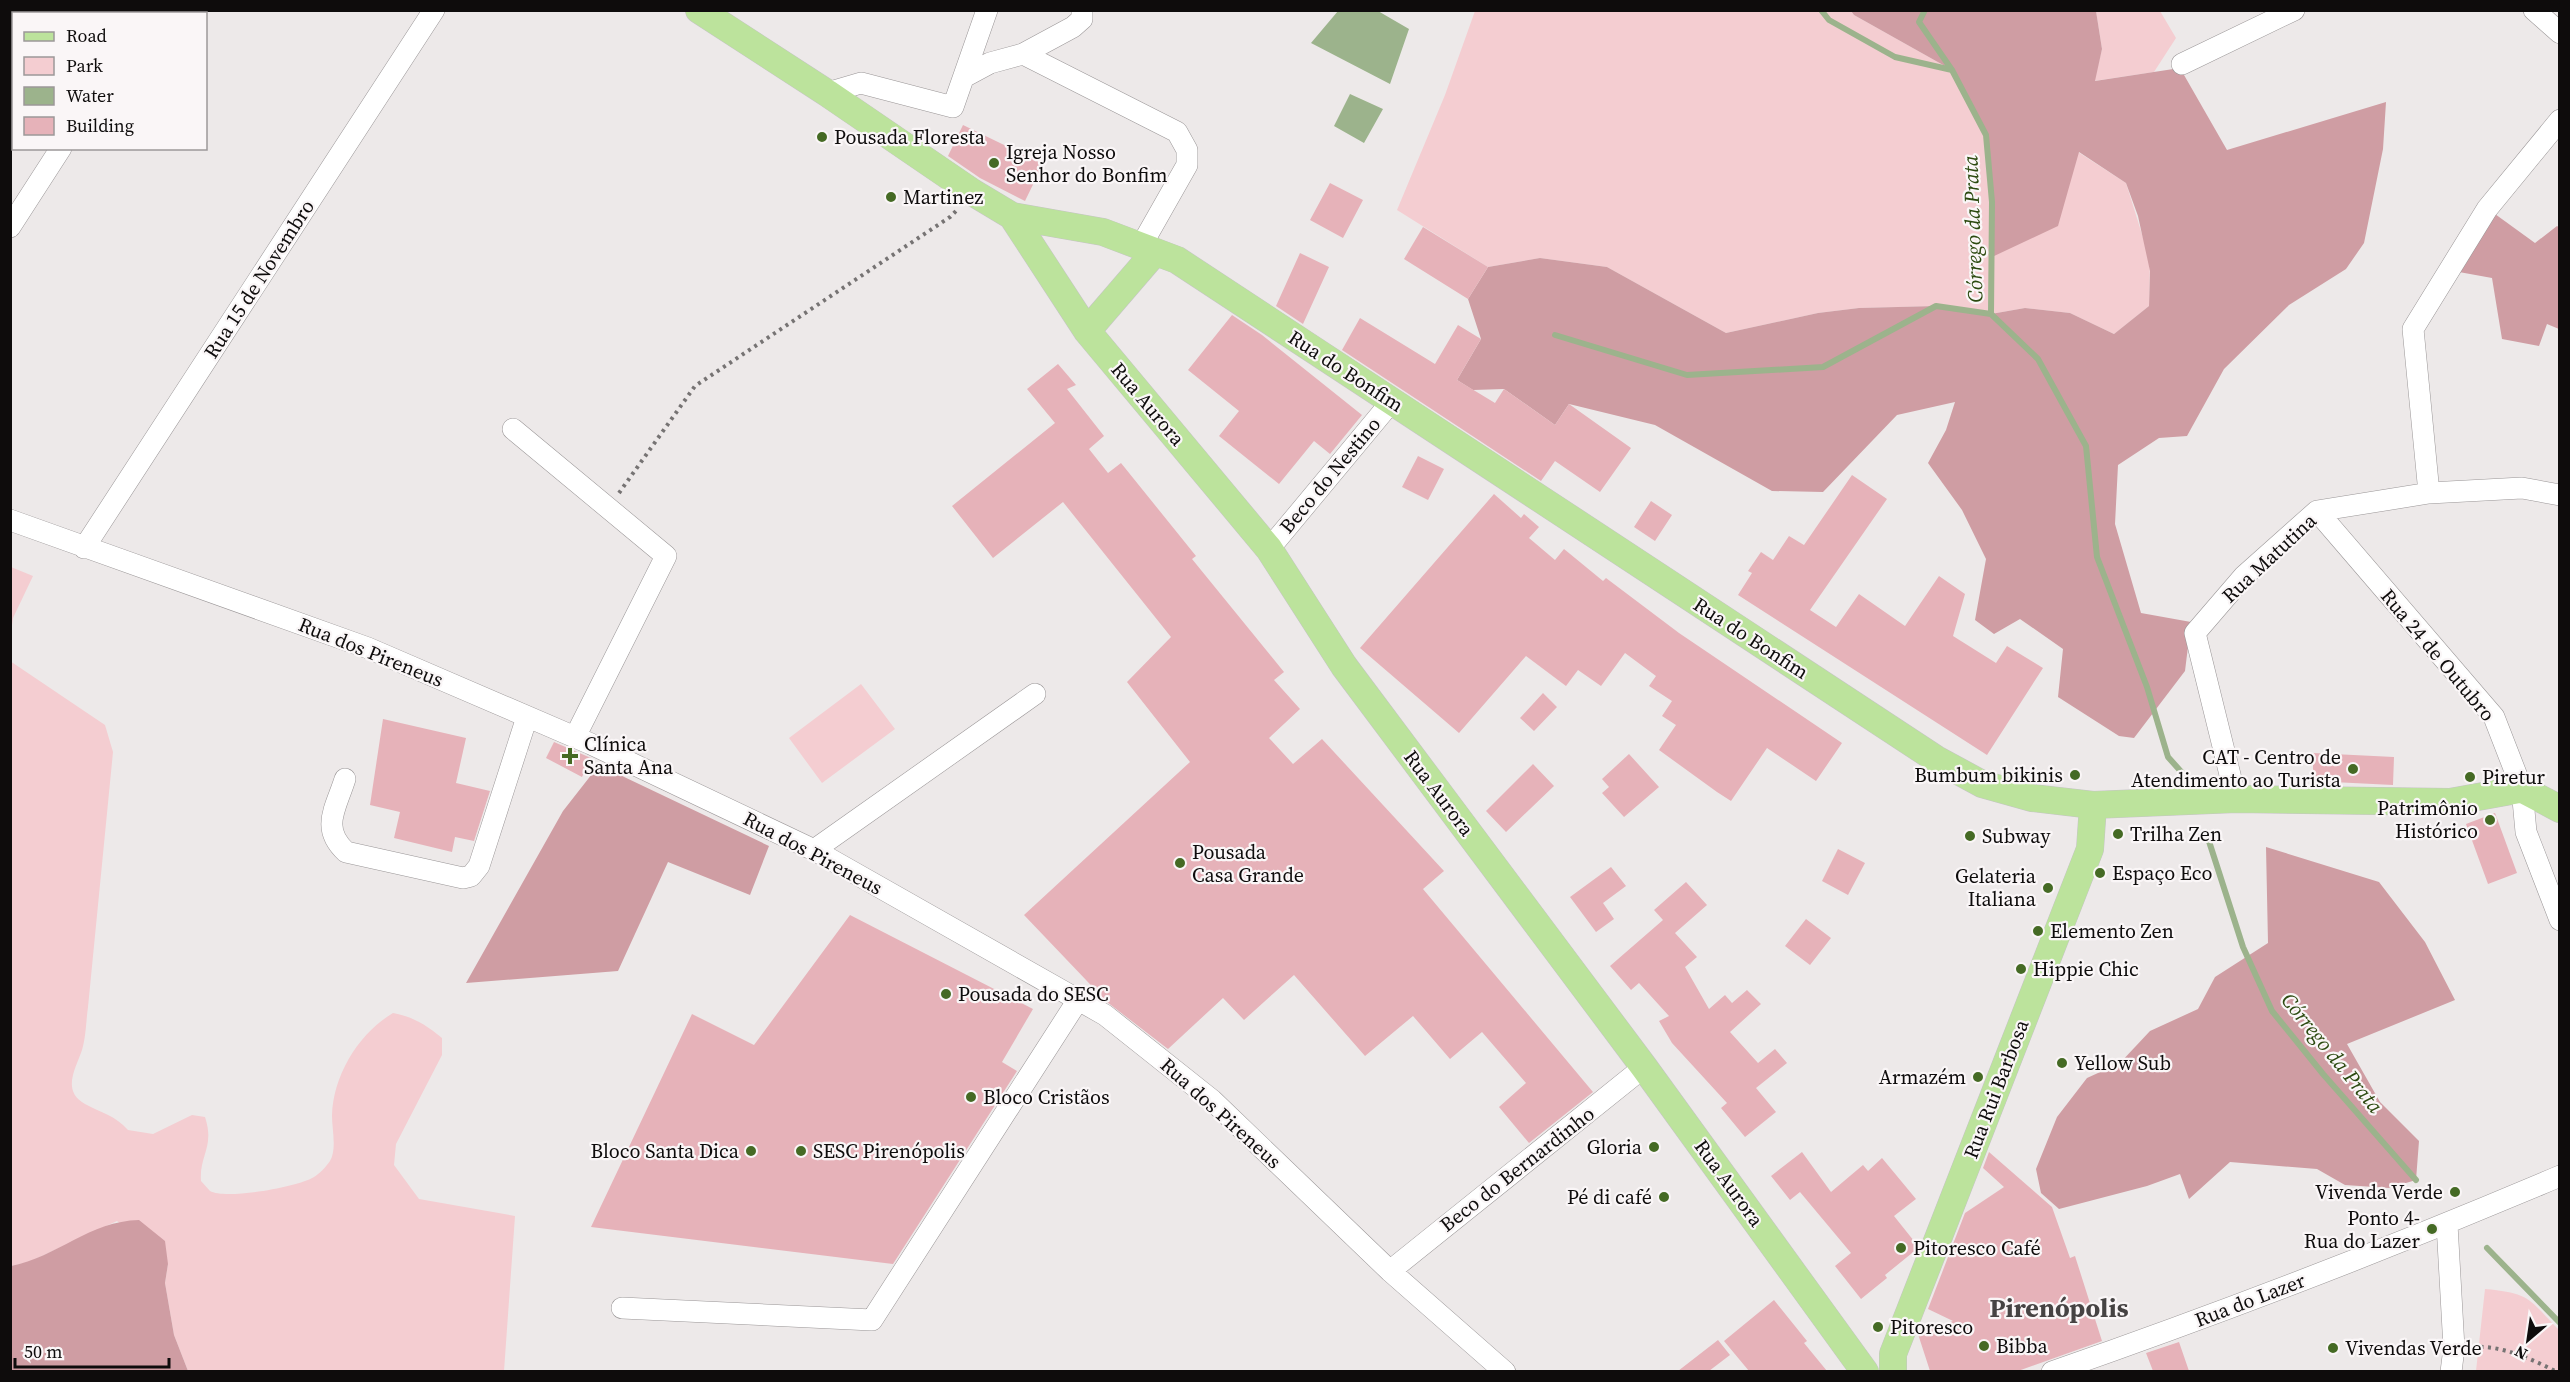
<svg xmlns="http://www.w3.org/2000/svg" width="2570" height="1382" font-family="'Source Serif 4',serif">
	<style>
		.green { fill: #f4cdd1 }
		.forest { fill: #cf9da3 }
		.water { fill: #9cb38c }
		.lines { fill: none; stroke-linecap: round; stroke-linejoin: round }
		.stream { stroke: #9cb38c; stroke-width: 6 }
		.building { fill: #e6b2b9 }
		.minor-casing { stroke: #9a9697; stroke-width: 22 }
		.major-casing { stroke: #c5c5c5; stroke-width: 28 }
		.path { stroke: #767373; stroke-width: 4; stroke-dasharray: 3 4.5; stroke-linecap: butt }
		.minor { stroke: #fff; stroke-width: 21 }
		.major { stroke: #bce39c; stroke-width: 27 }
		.poi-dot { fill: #456a24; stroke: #faf6f7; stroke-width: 2 }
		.labels { text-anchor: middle; stroke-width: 4.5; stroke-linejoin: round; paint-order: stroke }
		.poi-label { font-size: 20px; fill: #0e0c0c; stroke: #faf6f7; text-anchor: start }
		.street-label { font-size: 20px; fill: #0e0c0c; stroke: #faf6f7 }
		.water-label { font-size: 21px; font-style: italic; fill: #2c4a10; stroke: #faf6f7 }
		.district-label { font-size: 26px; font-weight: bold; fill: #464343; stroke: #faf6f7 }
	</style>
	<rect width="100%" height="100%" fill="#ede9e9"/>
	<path class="green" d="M1475,11H1851L1854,15L1952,70L1986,135L1992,202V257L2078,152L2126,183L2150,260L2149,306L2114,334L2070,313L2025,308L1991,314L1936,306L1859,308L1818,313L1726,333L1607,267L1540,258L1488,267L1397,210L1445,95Z
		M2096,11H2160L2176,38L2154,72L2094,81L2102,49Z
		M11,567L33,576L13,618L11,633Z
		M10,661L105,725L113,752L88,1007C86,1021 86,1037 82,1050C76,1068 61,1091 85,1104C101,1113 115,1115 128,1130L153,1134L192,1115L205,1117C215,1147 199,1155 201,1181C204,1184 207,1188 210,1191C226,1200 298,1187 314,1177C319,1174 326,1167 330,1161C337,1149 332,1129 332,1116C333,1075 359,1033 393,1013C414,1017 426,1025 442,1038V1055L396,1144L394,1165L419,1199L515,1216L504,1371H188L174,1335L165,1283L168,1264L117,1221L29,1262L11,1266Z
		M861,684L895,729L822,783L789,738Z
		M2485,1289C2530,1293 2529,1299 2559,1330V1371H2476Z"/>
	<path class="forest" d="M1851,11H2096L2102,49L2095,81L2180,68L2227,150L2386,102L2383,149L2364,243L2346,269L2289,305L2224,369L2187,436L2159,438L2118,465L2115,524L2141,613L2191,622L2185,671L2134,738L2119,736L2058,697L2063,649L2020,619L1994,634L1975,620L1986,559L1962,510L1928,463L1946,430L1955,402L1897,415L1823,492L1772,491L1655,425L1569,404L1555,425L1504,389L1473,390L1457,380L1481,339L1468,299L1488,267L1540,258L1607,267L1726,333L1818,313L1859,308L1936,306L1991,314L2025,308L2070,313L2114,334L2149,306L2150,271L2138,216L2126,183L2079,152L2058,226L1992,257V202L1986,135L1952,70L1854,15Z
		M2495,214L2535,243L2557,226L2560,228L2559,329L2547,324L2539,346L2502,339L2492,278L2459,272Z
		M599,765L769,846L750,895L668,862L618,971L466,983L563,811Z
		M2266,847L2379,882L2425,942L2455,1000L2347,1044L2380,1102L2419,1141L2416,1180L2389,1188L2345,1185L2317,1169L2230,1162L2189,1199L2180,1174L2147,1186L2059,1209L2041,1193L2036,1169L2057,1117L2087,1078L2120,1063L2150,1031L2198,1009L2215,977L2268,943Z
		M139,1220L165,1241L168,1264L165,1283L174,1335L188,1371H11V1266C57,1257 90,1221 139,1220Z"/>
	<path class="water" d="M1338,11H1378L1409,29L1390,84L1311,43Z
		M1350,94L1383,109L1364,143L1334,126Z"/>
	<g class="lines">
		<path class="stream" d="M1821,10L1829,20L1895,57L1952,70
			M1925,10L1919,22L1952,70L1986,135L1992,202L1991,314L2038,359L2086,446L2097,557L2147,687L2168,757L2185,776
			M1555,335L1687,375L1823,367L1936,306L1991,314
			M2206,832L2243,947L2272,1011L2323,1074L2416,1180
			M2487,1248L2560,1323"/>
	</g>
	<path class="building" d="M963,125L1043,164L1025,201L980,178L948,156Z
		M1330,183L1363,200L1343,238L1310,220Z
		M1423,227L1488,267L1468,299L1404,259Z
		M1300,253L1329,267L1303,324L1276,306Z
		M1232,315L1262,335L1362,415L1330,454L1314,441L1279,484L1219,436L1239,411L1188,370Z
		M1360,318L1435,364L1458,325L1481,339L1457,380L1495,403L1504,389L1555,425L1569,404L1631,448L1600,492L1555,461L1541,481L1342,350Z
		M1058,364L1076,385L1067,389L1104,436L1089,449L1108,473L1121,463L1196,556L1192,559L1284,672L1274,680L1300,709L1269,738L1293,764L1322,739L1444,871L1423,889L1593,1092L1529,1143L1499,1107L1526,1083L1482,1032L1450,1059L1413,1016L1365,1056L1294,975L1244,1020L1223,998L1168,1049L1107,1002L1024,915L1190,762L1127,682L1171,637L1063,502L993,558L952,506L1055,423L1027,389Z
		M1418,456L1444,469L1428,500L1402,487Z
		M1852,475L1887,499L1810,610L1836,627L1859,594L1905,626L1939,576L1965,594L1953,636L1996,663L2007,646L2043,668L1987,755L1738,595L1752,573L1748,571L1761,552L1773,560L1789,536L1804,545Z
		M1494,494L1521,518L1524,514L1539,527L1529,538L1555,560L1564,549L1603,581L1606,578L1679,633L1842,743L1816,781L1767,748L1731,801L1717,792L1659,750L1676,725L1662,716L1672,701L1649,686L1656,676L1625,653L1601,686L1578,670L1566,686L1526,656L1459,733L1360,648Z
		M1651,501L1672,515L1655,541L1634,527Z
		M1543,693L1557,707L1534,731L1520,718Z
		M383,719L466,738L456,783L490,791L474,841L455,837L452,852L394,838L400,812L370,805Z
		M554,742L591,758L582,777L546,758Z
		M2313,753L2394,757L2393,785L2313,781Z
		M1629,754L1659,787L1624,817L1602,793L1609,787L1602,779Z
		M1533,764L1554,786L1506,832L1486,811Z
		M2495,813L2517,873L2488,884L2466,824Z
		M1838,849L1865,863L1848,895L1822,881Z
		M1611,867L1626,886L1603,903L1614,919L1596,932L1570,897Z
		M1686,882L1707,905L1675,933L1697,957L1685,967L1709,1009L1725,995L1732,1003L1747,990L1761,1004L1730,1032L1758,1063L1775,1049L1787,1063L1756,1088L1776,1112L1745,1137L1721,1108L1727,1103L1672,1043L1659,1021L1669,1016L1639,983L1631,990L1610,966L1663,920L1654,910Z
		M850,915L1033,1009L1002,1062L1017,1071L893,1264L591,1227L692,1014L754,1045Z
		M1806,919L1831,938L1810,965L1785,946Z
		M1802,1152L1831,1192L1863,1165L1868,1171L1882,1158L1916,1199L1894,1216L1918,1246L1917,1249L1885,1275L1887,1278L1861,1299L1835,1266L1851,1253L1800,1192L1790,1200L1771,1176Z
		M1989,1152L2052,1207L2070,1258L2075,1256L2102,1341L2018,1371H1930L1918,1334L1953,1321L1928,1309L1965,1213L2004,1187L1983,1168Z
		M1774,1300L1807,1341L1804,1343L1827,1371H1749L1724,1341Z
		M1718,1340L1730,1355L1709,1371H1678Z
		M2179,1342L2189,1371H2153L2146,1353Z"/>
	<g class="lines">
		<defs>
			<path id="minor" d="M2534,10L2560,33
				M146,14L148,10
				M1023,54L1073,27L1082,19V10
				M2182,64L2294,10
				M964,77L990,63L1023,54L1177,132L1187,150V165L1141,246
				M827,93L861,83L953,107L987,10
				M10,227L61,148
				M513,429L666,556L575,737
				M2429,493L2413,329L2487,209L2560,120
				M2317,511L2494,717L2522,789L2526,832L2560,920
				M10,520L368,648L591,744L814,850L1105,1015L1212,1100L1390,1271L1505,1372
				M84,548L434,10
				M1269,549L1392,401
				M345,779C336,808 320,828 346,852L463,878L471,876L479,866L527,717
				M2236,799L2195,633L2244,576L2317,511L2429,493L2522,488L2560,495
				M814,850L1035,694
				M2447,1224L2454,1348L2451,1372
				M1390,1271L1644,1067
				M622,1308L872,1320L1078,1000
				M2052,1372C2224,1312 2393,1247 2560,1176"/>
			<path id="major" d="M699,10L827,93L972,192L1012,216L1103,232L1177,260L1936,759L1982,784L2032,798L2093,805L2236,799L2450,802L2522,789L2560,809
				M1012,216L1087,331L1269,549L1344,666L1644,1067L1865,1372
				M1087,331L1155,252
				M1893,1372V1354L2090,849L2093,805"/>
		</defs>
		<use href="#minor" class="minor-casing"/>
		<use href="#major" class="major-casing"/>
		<path class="path" d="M619,493L695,386L950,217L958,209
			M2473,1347C2501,1345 2532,1359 2557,1372"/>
		<use href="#minor" class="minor"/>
		<use href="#major" class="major"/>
	</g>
	<g class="poi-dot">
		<circle cx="822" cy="137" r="6"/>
		<circle cx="994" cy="163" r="6"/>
		<circle cx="891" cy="197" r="6"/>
		<path d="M567 747h6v6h6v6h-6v6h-6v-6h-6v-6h6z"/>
		<circle cx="2353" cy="769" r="6"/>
		<circle cx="2075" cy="775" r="6"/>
		<circle cx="2470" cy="777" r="6"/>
		<circle cx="2490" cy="820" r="6"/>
		<circle cx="2118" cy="834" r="6"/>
		<circle cx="1970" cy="836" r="6"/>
		<circle cx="1180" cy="863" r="6"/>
		<circle cx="2100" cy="873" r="6"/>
		<circle cx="2048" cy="888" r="6"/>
		<circle cx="2038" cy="931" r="6"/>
		<circle cx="2021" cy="969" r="6"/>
		<circle cx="946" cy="994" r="6"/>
		<circle cx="2062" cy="1063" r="6"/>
		<circle cx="1978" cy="1077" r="6"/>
		<circle cx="971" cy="1097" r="6"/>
		<circle cx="1654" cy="1147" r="6"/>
		<circle cx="751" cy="1151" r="6"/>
		<circle cx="801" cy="1151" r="6"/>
		<circle cx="2455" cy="1192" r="6"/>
		<circle cx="1664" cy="1197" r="6"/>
		<circle cx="2432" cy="1229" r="6"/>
		<circle cx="1901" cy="1248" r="6"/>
		<circle cx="1878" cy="1327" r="6"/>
		<circle cx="1984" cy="1346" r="6"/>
		<circle cx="2333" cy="1348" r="6"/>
	</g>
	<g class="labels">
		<g class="poi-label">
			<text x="834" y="144">Pousada Floresta</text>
			<text x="1006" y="159">Igreja Nosso<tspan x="1006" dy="23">Senhor do Bonfim</tspan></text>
			<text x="903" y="204">Martinez</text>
			<text x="584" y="751">Clínica<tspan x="584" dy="23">Santa Ana</tspan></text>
			<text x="2341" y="764" text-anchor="end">CAT - Centro de<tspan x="2341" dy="23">Atendimento ao Turista</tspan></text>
			<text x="2063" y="782" text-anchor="end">Bumbum bikinis</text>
			<text x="2482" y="784">Piretur</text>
			<text x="2478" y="815" text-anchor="end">Patrimônio<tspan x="2478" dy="23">Histórico</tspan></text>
			<text x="2130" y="841">Trilha Zen</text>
			<text x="1982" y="843">Subway</text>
			<text x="1192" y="859">Pousada<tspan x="1192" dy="23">Casa Grande</tspan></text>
			<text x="2112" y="880">Espaço Eco</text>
			<text x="2036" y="883" text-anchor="end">Gelateria<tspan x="2036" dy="23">Italiana</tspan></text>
			<text x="2050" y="938">Elemento Zen</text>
			<text x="2033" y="976">Hippie Chic</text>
			<text x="958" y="1001">Pousada do SESC</text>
			<text x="2074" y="1070">Yellow Sub</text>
			<text x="1966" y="1084" text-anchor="end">Armazém</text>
			<text x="983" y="1104">Bloco Cristãos</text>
			<text x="1642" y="1154" text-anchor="end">Gloria</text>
			<text x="739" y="1158" text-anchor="end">Bloco Santa Dica</text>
			<text x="813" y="1158">SESC Pirenópolis</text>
			<text x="2443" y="1199" text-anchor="end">Vivenda Verde</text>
			<text x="1652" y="1204" text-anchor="end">Pé di café</text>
			<text x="2420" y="1225" text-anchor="end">Ponto 4-<tspan x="2420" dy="23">Rua do Lazer</tspan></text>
			<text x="1913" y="1255">Pitoresco Café</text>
			<text x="1890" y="1334">Pitoresco</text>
			<text x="1996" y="1353">Bibba</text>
			<text x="2345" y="1355">Vivendas Verde</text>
		</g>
		<g class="street-label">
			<text transform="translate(259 279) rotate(-57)" y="7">Rua 15 de Novembro</text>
			<text transform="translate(1346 371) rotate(33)" y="7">Rua do Bonfim</text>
			<text transform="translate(1148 404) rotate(50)" y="7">Rua Aurora</text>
			<text transform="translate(1330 475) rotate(-50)" y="7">Beco do Nestino</text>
			<text transform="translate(2269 558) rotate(-43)" y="7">Rua Matutina</text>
			<text transform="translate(1751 638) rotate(33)" y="7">Rua do Bonfim</text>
			<text transform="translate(371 652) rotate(22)" y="7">Rua dos Pireneus</text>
			<text transform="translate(2438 655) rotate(50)" y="7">Rua 24 de Outubro</text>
			<text transform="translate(1439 793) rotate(53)" y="7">Rua Aurora</text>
			<text transform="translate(813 853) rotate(28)" y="7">Rua dos Pireneus</text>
			<text transform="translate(1996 1089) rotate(-69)" y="7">Rua Rui Barbosa</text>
			<text transform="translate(1221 1113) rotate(42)" y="7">Rua dos Pireneus</text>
			<text transform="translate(1517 1169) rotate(-38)" y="7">Beco do Bernardinho</text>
			<text transform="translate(1729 1183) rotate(54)" y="7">Rua Aurora</text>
			<text transform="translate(2250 1300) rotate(-21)" y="7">Rua do Lazer</text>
		</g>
		<g class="water-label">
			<text transform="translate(1973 229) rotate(-92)" y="7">Córrego da Prata</text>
			<text transform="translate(2332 1053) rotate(51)" y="7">Córrego da Prata</text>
		</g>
		<g class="district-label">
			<text x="2059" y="1317">Pirenópolis</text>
		</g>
	</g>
	<rect width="2570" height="1382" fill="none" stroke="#0e0c0c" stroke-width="24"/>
	<rect x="12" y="12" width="195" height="138" fill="#faf6f7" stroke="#9c9899" stroke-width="1.5"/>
	<rect x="24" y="32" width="30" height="9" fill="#bce39c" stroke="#9c9899" stroke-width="1.5"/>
	<text x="66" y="42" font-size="18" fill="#0e0c0c">Road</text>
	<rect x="24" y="57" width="30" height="18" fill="#f4cdd1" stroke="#9c9899" stroke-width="1.5"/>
	<text x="66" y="72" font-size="18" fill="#0e0c0c">Park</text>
	<rect x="24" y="87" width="30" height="18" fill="#9cb38c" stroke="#9c9899" stroke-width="1.5"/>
	<text x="66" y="102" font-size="18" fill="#0e0c0c">Water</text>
	<rect x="24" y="117" width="30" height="18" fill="#e6b2b9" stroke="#9c9899" stroke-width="1.5"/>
	<text x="66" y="132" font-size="18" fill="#0e0c0c">Building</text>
	<g transform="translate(2528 1340) rotate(209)" stroke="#faf6f7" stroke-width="4.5" paint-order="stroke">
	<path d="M0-4.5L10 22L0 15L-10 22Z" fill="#0e0c0c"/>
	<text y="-9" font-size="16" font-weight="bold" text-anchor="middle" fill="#0e0c0c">N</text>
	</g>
	<path d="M15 1358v9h154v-9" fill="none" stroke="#0e0c0c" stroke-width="3"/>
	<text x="24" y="1358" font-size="18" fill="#0e0c0c" stroke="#faf6f7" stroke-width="4.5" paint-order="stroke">50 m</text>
</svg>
